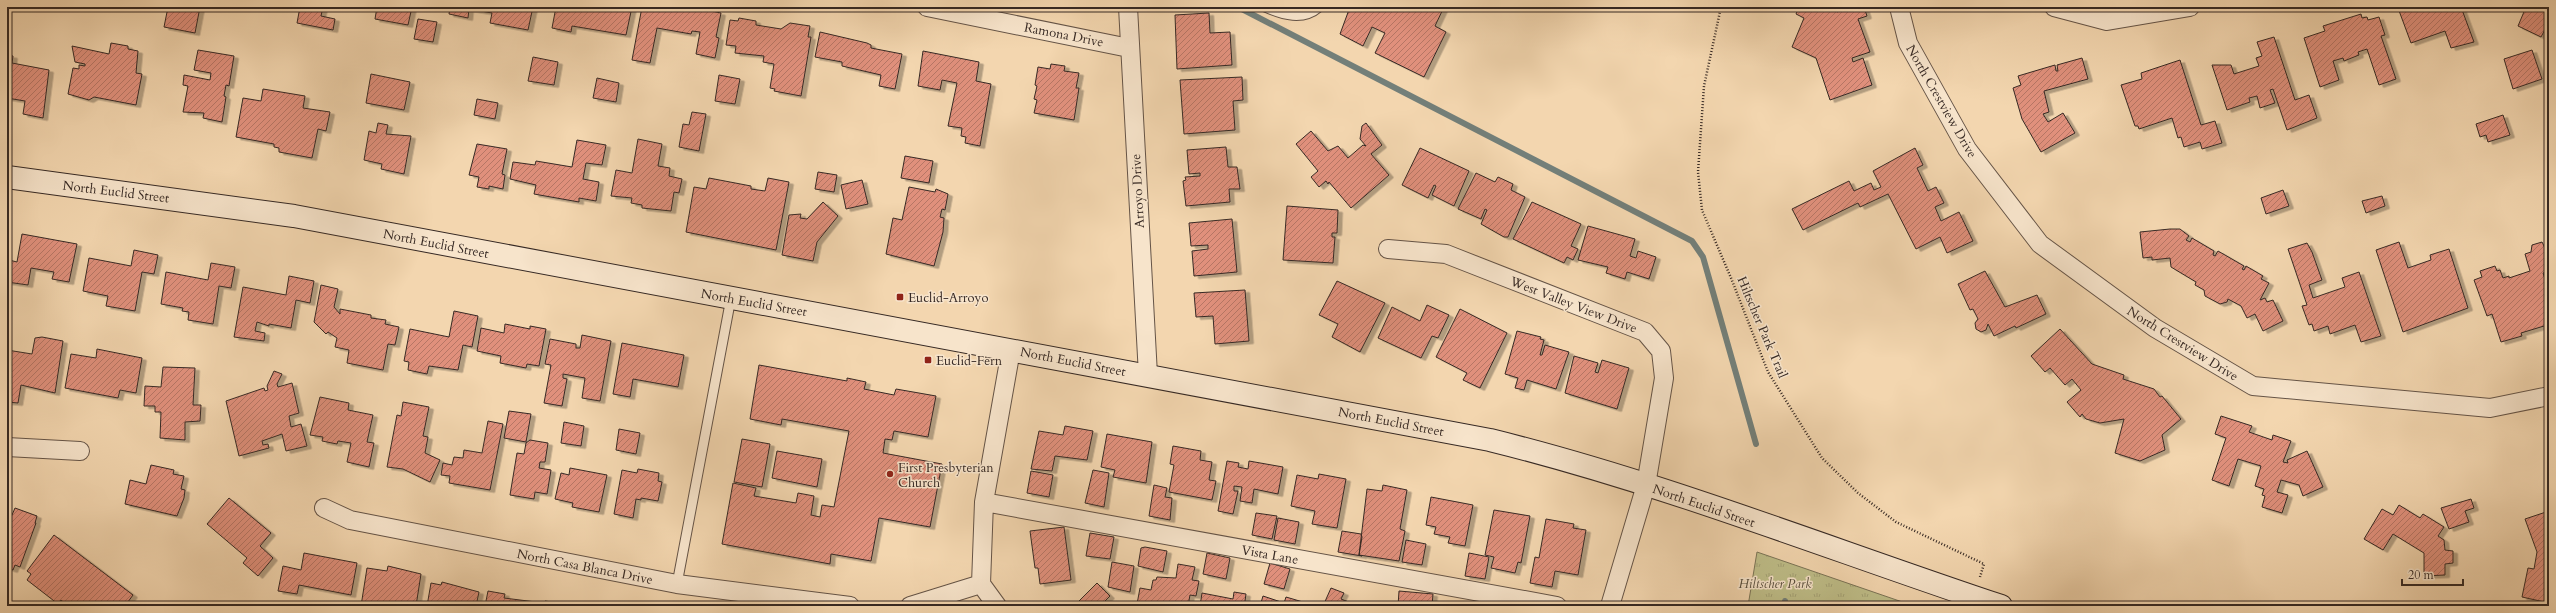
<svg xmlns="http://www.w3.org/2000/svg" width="2556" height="613" font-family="Cardo,serif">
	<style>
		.park { fill: url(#park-tufts); stroke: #7a7356 }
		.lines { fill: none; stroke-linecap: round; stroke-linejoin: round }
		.stream { stroke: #737f79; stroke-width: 6 }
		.building { fill: url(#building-hatch); stroke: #362924; filter: url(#shadow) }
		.lane-casing { stroke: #655447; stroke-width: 11 }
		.street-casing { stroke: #655447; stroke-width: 20 }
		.secondary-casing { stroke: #362924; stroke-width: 24 }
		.path { stroke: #362924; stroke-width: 2.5; stroke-dasharray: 1 2; stroke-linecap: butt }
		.lane { stroke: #f7e4cb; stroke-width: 9 }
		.street { stroke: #f7e4cb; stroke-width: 18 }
		.secondary { stroke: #f7e4cb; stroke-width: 22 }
		.poi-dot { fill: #8f2418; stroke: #f7e4cb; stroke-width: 1.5 }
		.labels { text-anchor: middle; stroke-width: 3; stroke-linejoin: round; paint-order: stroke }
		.street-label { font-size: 13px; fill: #362924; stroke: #f7e4cb }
		.poi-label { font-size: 13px; fill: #362924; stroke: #f7e4cb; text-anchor: start }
		.park-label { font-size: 13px; font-style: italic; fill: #584e3d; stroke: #f7e4cb }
	</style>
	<defs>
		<pattern id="park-tufts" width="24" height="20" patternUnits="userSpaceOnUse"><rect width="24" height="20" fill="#bebd88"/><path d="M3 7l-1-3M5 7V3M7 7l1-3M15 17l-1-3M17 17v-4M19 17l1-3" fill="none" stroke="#a4a275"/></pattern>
		<pattern id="building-hatch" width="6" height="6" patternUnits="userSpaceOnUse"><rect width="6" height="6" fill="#e0907c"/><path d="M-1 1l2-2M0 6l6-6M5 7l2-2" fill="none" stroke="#b67665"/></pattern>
		<filter id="shadow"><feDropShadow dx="4.5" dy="2.5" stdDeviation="0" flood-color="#0004"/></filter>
	</defs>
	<rect width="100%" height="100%" fill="#f3d6af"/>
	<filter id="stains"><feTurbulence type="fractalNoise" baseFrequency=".005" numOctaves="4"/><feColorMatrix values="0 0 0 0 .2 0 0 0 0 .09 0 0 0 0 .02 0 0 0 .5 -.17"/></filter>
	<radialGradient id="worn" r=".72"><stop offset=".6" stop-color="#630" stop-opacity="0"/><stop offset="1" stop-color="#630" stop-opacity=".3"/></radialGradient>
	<path class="park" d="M1757,552L1914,606H1748Z"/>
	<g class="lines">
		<path class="stream" d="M1238,7L1692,241L1703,257L1756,444
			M1784,606L1785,601"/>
	</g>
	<path class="building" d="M168,7H200L195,33L164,27Z
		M300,7H323L321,16L335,19L333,30L297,23Z
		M377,7H412L408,25L375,19Z
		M450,7H533L528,30L490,23L492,13L469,9L468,18L449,14Z
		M556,7H632L626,35L572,26L571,32L552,28Z
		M642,7H691L721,13L716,37L719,38L715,58L696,54L700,32L692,31L691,34L657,28L650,63L632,60Z
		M1350,7H1444L1435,26L1446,32L1424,77L1375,53L1385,33L1372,27L1363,46L1340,34Z
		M1799,7H1826L1838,12L1841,7H1864L1867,16L1858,19L1870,52L1852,58L1853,62L1863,58L1872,85L1830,100L1816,58L1792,47L1804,18L1796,14Z
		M2402,7H2461L2474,42L2451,48L2445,31L2411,43L2398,8Z
		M2526,7H2549V22L2541,37L2518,26Z
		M1209,13L1210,33L1230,32L1232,65L1177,69L1175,15Z
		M2361,14L2362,18L2367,17L2368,20L2379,17L2385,35L2381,36L2396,79L2379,85L2367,49L2358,52L2359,55L2344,61L2343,58L2333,61L2339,80L2320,87L2304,38L2325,31L2323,26Z
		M739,18L756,21V25L781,29L790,23L810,26L808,37H811L801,96L774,91L775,89L770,88L774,64L763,62L764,56L735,53L736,46L726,45L730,20L738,21Z
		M418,19L437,22L433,42L414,39Z
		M820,32L867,43L871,45V48L902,54L895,89L879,86L881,75L842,66V62L815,57Z
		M2274,37L2295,100L2309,95L2317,118L2287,130L2273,89L2270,90L2275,103L2260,108L2257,96L2249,98L2250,102L2227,110L2212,65H2231L2234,74L2259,66L2256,58L2262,56L2257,42Z
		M111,43L128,46V49L138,51L136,73L142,74L136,105L94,97L89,100L68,94L73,68L79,69V65L85,66V64L75,62L72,46L109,54Z
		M198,50L234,56L229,86L226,85L224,96L226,97L222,122L203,118L204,113L183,112L188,86L183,85L184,75L210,80L211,73L194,70Z
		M2532,50L2542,79L2513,89L2504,59Z
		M923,51L979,62L976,81L991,84L980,146L965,143L966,137L961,136L962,128L948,126L957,83L942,80L940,90L918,86Z
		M7,55L13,56L12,63L49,70L43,118L23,114L25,101L7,98Z
		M533,57L558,62L554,85L528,81Z
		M2082,58L2088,79L2044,91L2049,112L2043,114L2048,122L2063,113L2075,133L2041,152L2022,119L2013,88L2021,85L2018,76L2055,65L2056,71H2058L2057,65Z
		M2180,60L2201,125L2215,121L2222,143L2202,149L2200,142L2184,147L2181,137L2178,138L2172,118L2139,129L2138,126H2135L2121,85L2142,79L2141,73Z
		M1051,64L1065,66L1064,71L1079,73L1076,88H1079L1074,120L1034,113L1037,100L1034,99L1037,86L1035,85L1038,67L1050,69Z
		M371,74L410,82L404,110L366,103Z
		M719,75L740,79L735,104L715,101Z
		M1242,77L1243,100L1233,101L1235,130L1184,134L1180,80Z
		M597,78L619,83L616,102L593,98Z
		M263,89L305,96L303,108L330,112L326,131L318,129L312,158L279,152V148L274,147V144L236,137L243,98L261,101Z
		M477,99L498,103L495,119L474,115Z
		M692,112L706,114L699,151L679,147L683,124L689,125Z
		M2503,115L2510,135L2488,142L2486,135L2480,137L2476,124Z
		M378,123L388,125L386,134L411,136L404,174L381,169L382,164L364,160L369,131L376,133Z
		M1366,123L1382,145L1371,154L1389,175L1351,208L1329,182L1328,184L1326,181L1319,187L1311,177L1318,171L1296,144L1311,131L1328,151L1338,146L1348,158L1363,145L1366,146L1360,139L1362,126Z
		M638,139L662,144L658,166L670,168L669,176L682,179L679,193L674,192L671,211L642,208V205L631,203L632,198L611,196L616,170L632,173Z
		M577,140L606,145L602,165L586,163L583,179L599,182L596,201L579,198V202L534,194L536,185L510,179L513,162L535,165L536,161L572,167Z
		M477,144L507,149L502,174L505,175L503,189L489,186V189L477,187L479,177L469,175Z
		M1226,147L1228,167H1237L1240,189H1229L1230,202L1186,206L1183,181L1186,180L1185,177L1200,176V173L1189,174L1187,150Z
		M1420,148L1469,171L1454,206L1432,195L1436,186L1434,185L1428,198L1402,185Z
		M1915,148L1923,165L1917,168L1928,191L1936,187L1944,203L1935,207L1941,221L1959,212L1973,241L1947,253L1940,237L1916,249L1888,194L1860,207L1858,203L1803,230L1792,209L1849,181L1854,191L1871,183L1874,190L1881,187L1873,171Z
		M905,156L933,161L929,183L901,178Z
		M818,172L837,175L834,192L815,189Z
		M1476,173L1495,182L1498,177L1513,184L1511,190L1525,197L1508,237H1504L1481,224L1487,210L1485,209L1481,219L1458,209Z
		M709,178L751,186V189L765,191L768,178L789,182L776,250L686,232L694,187L706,189Z
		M862,180L868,204L846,209L841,185Z
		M909,187L935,192L936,189L948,194L945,210L942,209L940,217L944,218L943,232L934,266L886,254L893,218L902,220Z
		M2283,190L2289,206L2266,214L2261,198Z
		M2382,196L2385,206L2366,213L2362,201Z
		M823,202L838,216L817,242L813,261L782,255L789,215L801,214L800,218L807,219Z
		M1532,202L1581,224L1571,246L1578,249L1573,260L1567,257L1564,263L1513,239Z
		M1287,206L1338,210L1337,233H1332V237H1335L1333,263L1283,260Z
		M1232,219L1237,272L1194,276L1192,251L1208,249V245L1191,246L1189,223Z
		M1588,226L1635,239L1630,256L1636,258L1638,251L1656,257L1649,279L1627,272L1625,279L1606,273L1608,267L1578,260Z
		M2170,229H2180L2189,236L2186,240L2190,242L2192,238L2214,251L2213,255L2215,256L2218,251L2244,266L2242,269L2244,270L2246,266L2263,276L2261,279L2269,283L2260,300L2265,298L2267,302L2273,300L2283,321L2263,331L2255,314L2247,318L2241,306L2228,299L2227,302L2220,304L2205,296L2204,290L2195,285L2196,282L2171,267L2170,258L2152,260V257L2143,258L2140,232Z
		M22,234L77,244L69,282L52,279L54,272L31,268L28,285L7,282L9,260L17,262Z
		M2399,242L2408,268L2431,260L2430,255L2449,249L2468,308L2403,332L2376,250Z
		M2542,242L2545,248L2549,247V271L2543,273L2547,285L2549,284V321L2544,326L2521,333L2522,336L2501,342L2492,314L2487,316L2474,280L2482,277L2480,271L2495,266L2497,271L2500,270L2503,278L2509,276V278L2530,271L2525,254L2531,252L2532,245Z
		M2307,243L2312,252L2322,280L2309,285L2313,298L2345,287L2342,278L2359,272L2381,336L2361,342L2355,325L2330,334L2328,326L2314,331L2312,324L2309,325L2302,306L2307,305L2288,249Z
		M134,250L158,255L154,274L142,272L135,311L106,306L108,296L83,291L89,258L131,266Z
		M211,263L235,267L231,288L219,286L213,324L188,320L189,312L182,311L183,308L161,304L166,272L208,280Z
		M1985,271L2005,307L2037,295L2046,314L2016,328L2015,326L1994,336L1988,324L1986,330L1981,332L1976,329L1975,323L1978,319L1973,309L1970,310L1958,284Z
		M289,276L314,281L310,303L296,300L291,328L269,324V326L257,322L255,331L265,333L264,341L234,337L243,287L286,295Z
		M1337,281L1385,303L1360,352L1332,337L1338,324L1319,315Z
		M321,285L338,289L334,307L340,314V309L371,315V318L386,320L385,324L399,327L395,345L388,344L383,370L347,363L349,350L335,347L337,338L328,332L326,334L314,322Z
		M1245,290L1249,341L1215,344L1213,316L1196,317L1194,293Z
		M1427,305L1449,315L1438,338L1432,336L1421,358L1378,338L1392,307L1420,321Z
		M1460,309L1507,333L1480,388L1463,380L1467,373L1436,357Z
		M454,311L478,316L472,347L463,345L458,370L429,366L427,374L408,370L409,362L404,361L410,329L449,337Z
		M505,324L530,329V326L546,329L539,366L527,364L526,368L500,363L501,356L477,351L481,328L504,333Z
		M2060,329L2092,364L2124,375L2123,379L2154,389L2160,397L2162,396L2181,419L2162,435L2165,450L2140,461L2115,453L2124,419L2100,423L2086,419L2082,414L2080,417L2067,402L2081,390L2072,379L2065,385L2050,368L2045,372L2031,356Z
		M1517,331L1541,337L1540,339L1544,340L1540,355H1542L1545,345L1569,352L1556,389L1527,380L1524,390L1515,388L1518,378L1505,374Z
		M582,335L611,341L600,401L582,398L585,378L563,374V378L567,379L562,406L544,403L551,365L545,364L550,339L576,344V348H580Z
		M42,337L63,341L55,393L21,385L18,403L7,402V350L32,354L35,338Z
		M622,343L684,355L678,387L633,379L630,397L613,394Z
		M97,349L142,358L136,393L120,390L118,398L65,388L71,354L96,358Z
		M1574,356L1598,363L1595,372L1598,373L1602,360L1629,368L1617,409L1565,393Z
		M759,365L847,381V378L866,382L864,389L894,395L896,389L936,396L928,437L894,431L892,440L885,439L883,453L942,464L930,527L879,518L871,561L831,554L830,564L722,544L733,483L756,488L754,496L796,503L798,493L814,496L811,515L820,517L822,505L834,507L849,431L782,419L781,425L750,419Z
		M163,367L195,368L193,405H201L200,421L185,422V440L160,438L161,412H155V406H144L145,386L161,387Z
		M274,371L282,374L277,384L278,387L292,383L299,413L289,416L291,427L301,424L307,446L286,451L282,434L262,441L263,445L268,444L269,448L239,456L226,401L264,388L265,391L268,390L267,386Z
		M320,397L349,403L348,410L373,415L367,442L374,443L369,467L347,462L351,443L338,441L337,444L322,441L323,437L310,435Z
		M403,402L429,407L423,436L428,437L425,453L440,460L430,482L403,469L387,467L397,415L401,416Z
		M509,411L531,414L526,442L504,438Z
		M2221,416L2252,426L2249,432L2272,440L2273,435L2291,441L2283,462L2288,463L2287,460L2307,451L2323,487L2303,496L2299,485L2281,480L2277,492L2288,495L2282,513L2262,507L2265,496L2262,495L2264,489L2255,486L2261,466L2238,459L2229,486L2212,480L2226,438L2215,434Z
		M488,421L503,424L490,490L449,483L450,476L441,475L443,463L452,465L454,457L463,458L464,450L482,453Z
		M564,422L584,426L581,446L561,443Z
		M1065,426L1093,431L1087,460L1055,456L1052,471L1031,469L1039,431L1063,435Z
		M619,429L640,433L636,454L616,450Z
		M1107,434L1152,442L1146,483L1113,477L1115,470L1101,467Z
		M742,439L770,444L762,487L734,482Z
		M530,440L548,443L545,462H540L539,468L551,470L547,494L535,492L534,499L510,495L517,453L524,454L526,443Z
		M1173,446L1201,451L1200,460L1212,462L1209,480L1216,481L1212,500L1169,492L1174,465L1170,464Z
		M777,451L822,459L817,487L772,478Z
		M1227,461L1239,463L1238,467L1248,469L1249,461L1283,467L1278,494L1254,489L1252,503L1240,501L1242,487L1234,486V491H1238L1233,514L1218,511Z
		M151,465L174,470L173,474L184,476L181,489L185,490L184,498L177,516L125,504L130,480L146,484Z
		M570,468L607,475L599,512L572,507L573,503L555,499L561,473L569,475Z
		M638,469L659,473L658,481L662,482L658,501L641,498V500L636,499L633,518L614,514L622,470L637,473Z
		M1093,470L1109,473L1104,507L1085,503Z
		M1031,471L1053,475L1049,497L1027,493Z
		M1319,474L1346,479L1337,528L1312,524L1315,511L1291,506L1297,475L1318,479Z
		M1154,485L1167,488L1165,497L1172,498L1170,520L1149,516Z
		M1383,485L1407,490L1400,529L1405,531L1399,561L1359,555L1367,489L1382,491Z
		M1431,497L1473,505L1465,546L1448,543L1450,537L1434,534L1436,527L1426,525Z
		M229,498L271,533L260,546L273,558L258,576L243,563L247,558L207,524Z
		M2471,499L2474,508L2465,511L2469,522L2449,529L2441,508Z
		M2399,505L2420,518L2423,514L2444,527L2438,536L2444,540L2445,550L2453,551V563L2445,564V575L2424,576V553L2393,534L2383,550L2364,539L2382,509L2393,515Z
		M15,508L37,516L35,523H36L20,567L15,565L13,570L7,568V513L12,515Z
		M1494,510L1530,516L1521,563L1518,562L1515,573L1491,568L1494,557L1485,555Z
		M2549,511V603L2522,597L2528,568L2534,569L2537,552L2525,519Z
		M1256,513L1277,516L1272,539L1252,535Z
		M1278,518L1299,522L1295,544L1274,540Z
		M1546,519L1574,524L1573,528L1586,530L1578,575L1555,571L1552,587L1530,583L1535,557L1539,558Z
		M1064,527L1071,580L1040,584L1038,568H1035L1030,531Z
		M1342,531L1361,534L1362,537L1359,555L1362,556L1338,552Z
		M1090,533L1114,537L1110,559L1086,556Z
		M54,535L133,595L125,606H68L61,600L58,604L27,580L31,574L27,571Z
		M1406,540L1426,544L1422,565L1402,562Z
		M1145,547L1167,551L1163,572L1138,566L1141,548Z
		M304,553L357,563L351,595L299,585L297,594L278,591L283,566L301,570Z
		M1207,553L1230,558L1226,579L1203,574Z
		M1469,553L1489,557L1485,579L1465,576Z
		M1112,562L1134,566L1130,592L1108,587Z
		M1270,563L1290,569L1284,589L1264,584Z
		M1178,564L1195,567L1192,580L1199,581L1196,596L1190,595L1188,606L1137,604L1140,588L1151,590L1153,580H1156L1157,577L1176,578Z
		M388,566L421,574L416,606H361L367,568L387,571Z
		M442,582L479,592L476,606H427L431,583L441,585Z
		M1097,583L1110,596L1105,601L1110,606H1074Z
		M1331,588L1344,593L1341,599L1359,606H1323Z
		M488,591L505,594L504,598L536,602L535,606H485Z
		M1399,591L1433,594L1432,606H1398Z
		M1234,592L1246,594L1245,601L1248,606H1200L1202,593L1233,599Z
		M1263,596L1284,603L1286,597L1313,605L1260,606Z
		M545,601L565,604V606H544Z"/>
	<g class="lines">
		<defs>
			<path id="lane" d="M1265,7C1283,15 1303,21 1319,7
				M677,584L731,298"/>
			<path id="street" d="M927,7L1129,48
				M1128,7L1148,375
				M1899,7L1908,43L1967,149L2040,244L2155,328L2253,386L2490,408L2549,396
				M2054,7L2107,21L2190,7
				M1388,249L1446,254L1645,332L1661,351L1664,378L1646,485L1610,606
				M7,447L80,451
				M984,502L1557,606
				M324,508L350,520L677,584L850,606
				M910,606L981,584
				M997,606L981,584L984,502L1011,350"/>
			<path id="secondary" d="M7,177L294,216L1490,440C1664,483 1832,550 2001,606"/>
		</defs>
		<use href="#lane" class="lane-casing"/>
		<use href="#street" class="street-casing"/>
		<use href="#secondary" class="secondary-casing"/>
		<path class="path" d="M1721,7L1704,86L1698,172L1702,210L1731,278L1768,372L1822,458L1858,493L1896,522L1984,564L1980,577"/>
		<use href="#lane" class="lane"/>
		<use href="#street" class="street"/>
		<use href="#secondary" class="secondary"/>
	</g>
	<g class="poi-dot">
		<rect x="896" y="293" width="8" height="8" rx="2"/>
		<rect x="924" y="356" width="8" height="8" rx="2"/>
		<circle cx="890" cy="474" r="4"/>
	</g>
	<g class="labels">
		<g class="street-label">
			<text transform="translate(1064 34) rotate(11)" y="5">Ramona Drive</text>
			<text transform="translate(1942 101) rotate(60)" y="5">North Crestview Drive</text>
			<text transform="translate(116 191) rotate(7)" y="5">North Euclid Street</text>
			<text transform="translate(1137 191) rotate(-93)" y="5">Arroyo Drive</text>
			<text transform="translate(436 243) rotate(11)" y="5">North Euclid Street</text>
			<text transform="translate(754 302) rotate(10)" y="5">North Euclid Street</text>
			<text transform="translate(1574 304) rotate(21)" y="5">West Valley View Drive</text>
			<text transform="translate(1763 327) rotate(67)" y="5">Hiltscher Park Trail</text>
			<text transform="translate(2183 343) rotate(32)" y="5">North Crestview Drive</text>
			<text transform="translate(1073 361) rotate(11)" y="5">North Euclid Street</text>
			<text transform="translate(1391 421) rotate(11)" y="5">North Euclid Street</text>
			<text transform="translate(1704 505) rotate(19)" y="5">North Euclid Street</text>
			<text transform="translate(1270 554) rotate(10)" y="5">Vista Lane</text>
			<text transform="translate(585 566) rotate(11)" y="5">North Casa Blanca Drive</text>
		</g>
		<g class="poi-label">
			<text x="908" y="302">Euclid-Arroyo</text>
			<text x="936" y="365">Euclid-Fern</text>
			<text x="898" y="472">First Presbyterian<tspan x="898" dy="15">Church</tspan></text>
		</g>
		<g class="park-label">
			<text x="1775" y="588">Hiltscher Park</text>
		</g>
	</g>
	<rect width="2556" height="613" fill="none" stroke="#f3d6af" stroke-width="24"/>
	<rect x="8" y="8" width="2540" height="597" fill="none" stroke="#362924" stroke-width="2"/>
	<rect x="12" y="12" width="2532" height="589" fill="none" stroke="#362924"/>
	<path d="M2402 579v6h61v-6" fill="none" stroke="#362924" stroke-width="2"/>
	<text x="2408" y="579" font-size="12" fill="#362924" stroke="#f7e4cb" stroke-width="3" paint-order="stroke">20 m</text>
	<rect width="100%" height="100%" filter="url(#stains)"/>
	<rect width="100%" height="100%" fill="url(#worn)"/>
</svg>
